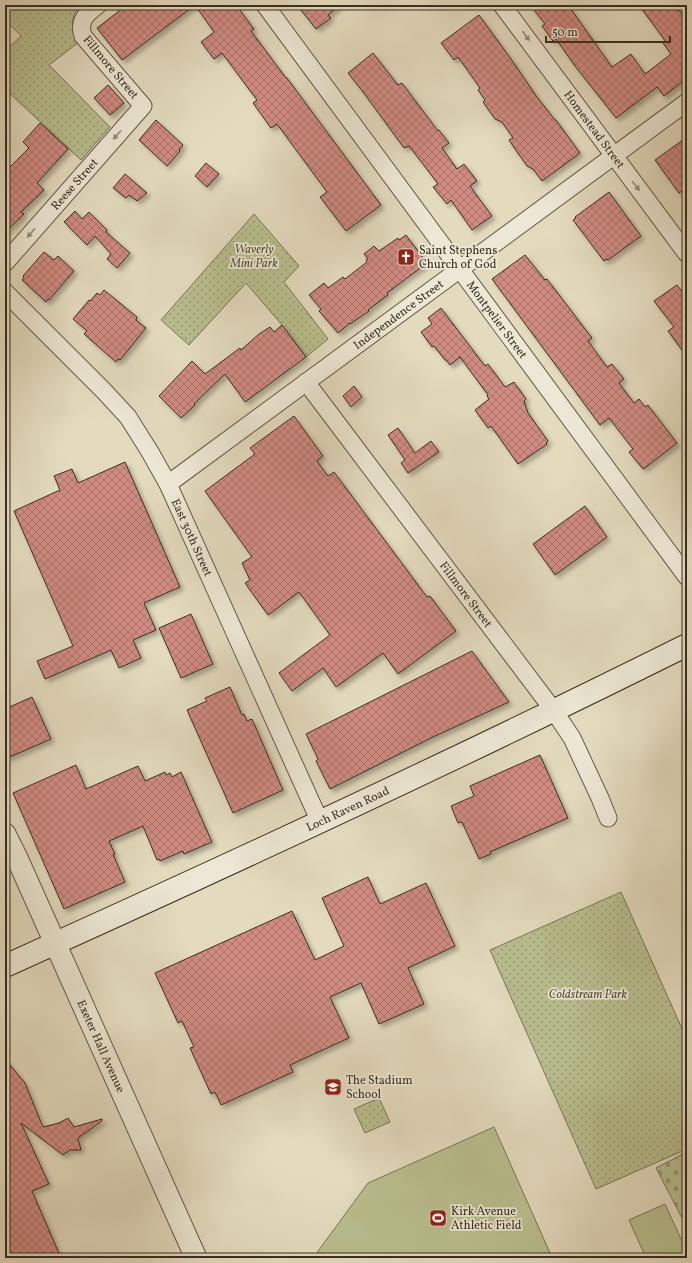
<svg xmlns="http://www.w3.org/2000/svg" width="692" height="1263" font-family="Vollkorn,serif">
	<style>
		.cemetery { fill: url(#cemetery-stones); stroke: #787658 }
		.park { fill: url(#park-dots); stroke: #787658 }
		.pitch { fill: #b9be8f; stroke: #787658 }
		.building { fill: url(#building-cross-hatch); stroke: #382e21; filter: url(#shadow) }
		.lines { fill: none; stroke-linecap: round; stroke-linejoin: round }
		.minor-casing { stroke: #635948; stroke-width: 19 }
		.tertiary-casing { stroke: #635948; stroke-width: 23 }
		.secondary-casing { stroke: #382e21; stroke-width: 24 }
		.minor { stroke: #ede8d5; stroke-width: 17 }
		.tertiary { stroke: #ede8d5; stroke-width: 21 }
		.secondary { stroke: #ede8d5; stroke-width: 22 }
		.oneway { fill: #928b7b }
		.labels { text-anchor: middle; stroke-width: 3.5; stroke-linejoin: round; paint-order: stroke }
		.street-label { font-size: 12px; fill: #382e21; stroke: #ede8d5 }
		.park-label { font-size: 12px; font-style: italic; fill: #524b37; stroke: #ede8d5 }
		.poi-label { font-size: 12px; fill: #382e21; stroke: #ede8d5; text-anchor: start }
	</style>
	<defs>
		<pattern id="cemetery-stones" width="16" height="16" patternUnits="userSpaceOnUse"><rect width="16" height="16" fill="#b9be8f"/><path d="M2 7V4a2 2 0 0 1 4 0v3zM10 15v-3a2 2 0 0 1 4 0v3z" fill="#979b74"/></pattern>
		<pattern id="park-dots" width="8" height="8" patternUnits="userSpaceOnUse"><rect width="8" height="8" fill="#b9be8f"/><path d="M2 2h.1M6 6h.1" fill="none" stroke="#979b74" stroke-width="1.8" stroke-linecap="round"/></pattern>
		<pattern id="building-cross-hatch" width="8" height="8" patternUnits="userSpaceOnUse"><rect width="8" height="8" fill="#d08b82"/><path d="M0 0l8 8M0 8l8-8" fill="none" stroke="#aa726a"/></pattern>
		<filter id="shadow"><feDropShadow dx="3.5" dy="3.5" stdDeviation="2" flood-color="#0004"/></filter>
	</defs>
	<rect width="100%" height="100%" fill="#e4dbbf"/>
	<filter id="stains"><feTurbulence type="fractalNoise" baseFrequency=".005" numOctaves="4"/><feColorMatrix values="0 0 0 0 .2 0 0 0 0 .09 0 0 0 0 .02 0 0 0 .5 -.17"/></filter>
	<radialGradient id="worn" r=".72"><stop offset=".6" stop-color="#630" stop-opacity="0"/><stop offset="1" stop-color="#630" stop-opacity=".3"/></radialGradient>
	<path class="cemetery" d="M687,1152V1217L683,1220L656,1168Z"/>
	<path class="park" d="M5,5H82C69,15 71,29 79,42L49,65L110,127L81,160L5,89V51L21,36L5,20Z
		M254,214L299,266L284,282L328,339L306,357L282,325L246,283L189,345L161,320Z
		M621,892L687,1040V1149L596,1189L490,950Z
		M379,1098L390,1122L365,1133L354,1109Z"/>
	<path class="pitch" d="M494,1127L550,1253L540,1258H313L368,1183Z
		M665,1204L687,1252V1258H646L629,1220Z"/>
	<path class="building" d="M127,5H236L254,29L251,31L286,78H287L381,205L346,231L320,197L327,192L277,124L271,128L253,103L257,100L222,53L214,59L201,42L214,32L195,5L122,60L97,28Z
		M297,5H340L328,15L331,18L316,29Z
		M530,5H568L612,67L631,54L645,74L671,54L663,43L666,42L639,5H675L687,21V78L664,96L657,87L616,118L575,66L556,39L553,41L542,26L545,24Z
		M479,15L511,59L537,97L555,120H556L580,153L542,181L533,169L527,166L515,149L509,140L513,138L502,122L495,119L483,102L485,100L478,90L480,88L458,57L454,60L441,43Z
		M373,53L398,85L402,83L438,131L439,130L449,143L442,148L457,169L464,164L477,181L470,186L492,216L472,230L451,200L447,204L433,187L438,184L426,168L409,146L404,148L363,92L348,73Z
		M108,85L124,103L110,115L94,98Z
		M156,120L183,145L179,150L180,151L167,166L139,140Z
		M40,123L68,149L37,183L44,190L21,212L24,214L5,232V172L29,148L23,142Z
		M687,137V187L679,193L655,160Z
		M206,163L219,174L207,187L195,176Z
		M125,174L147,193L137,201L129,195L126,198L113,188Z
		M609,192L641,236L608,260L607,259L604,261L573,220L576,218L575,217Z
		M75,211L82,219L89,212L107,230L106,232L130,253L117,268L107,259L111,254L95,236L87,245L67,225V224L64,222Z
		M406,235L427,263L387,293L388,295L368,310L369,311L350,324V323L338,333L319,311L321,309L309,295L324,283L328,288L343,277L345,279L367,262L366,260L368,259L364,254L374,246L379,251L398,238L399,240Z
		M44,252L54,260L58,256L74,271L49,300L48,299L46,302L22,280L24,277L23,276Z
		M525,255L545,280L547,279L592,338L588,341L607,367L612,364L624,379L619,383L634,403L639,399L645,407L648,405L677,443L646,467L643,469L629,452L633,449L609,418L600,425L492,279Z
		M677,285L687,298V357L668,331L674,327L654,301Z
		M104,290L137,317L136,320L146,328L120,360L118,359L116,362L84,334L87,331L73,319L89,300L90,301L97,293L100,295Z
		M441,308L485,366L488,364L505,387L514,382L526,399L524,401L528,413L548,441L546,443L547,444L518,464L491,426L488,428L475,410L489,399L487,396L488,395L460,357L450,365L446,360H445L434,346L432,347L421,332L432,324L428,318Z
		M282,325L306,357L245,402L225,374L194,404L195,405L181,418L159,396L192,361L205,374L240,348L241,350L259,334L270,327L274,332Z
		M354,386L362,397L351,407L343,396Z
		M294,416L323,456L317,461L328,476L334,472L427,597L430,596L456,631L398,674L383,653L336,687L323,668L292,691L279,673L330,635L299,592L268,615L245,583L250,580L242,563L252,557L205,491L255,454L250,448Z
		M398,428L415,453L431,441L439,452L408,473L401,463L405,460L388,435Z
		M125,462L180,587L144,603L156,630L133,640L141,658L119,668L111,650L45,679L37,661L73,646L14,511L60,490L54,476L72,469L78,483Z
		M585,506L607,537L555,575L533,544Z
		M191,614L213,664L181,678L159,628Z
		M472,651L509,702L433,737L330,789L316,761L318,759L306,734Z
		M230,687L242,715L244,714L247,721L252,719L283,790L233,813L187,710L207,701L205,698Z
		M32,697L51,739L5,759V709Z
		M540,755L568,818L490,852L491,854L479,859L462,822L458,823L451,806L474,796L470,786Z
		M76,765L86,789L138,766L145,781L165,772L166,775L170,773L172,777L181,772L212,842L184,854L183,851L160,861L159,859L157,860L143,826L109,841L115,854H113L125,882L64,909L13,793Z
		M368,877L380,904L426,883L455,946L408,968L424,1004L379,1024L361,983L330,997L349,1038L290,1065L293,1072L221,1105L215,1092L211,1094L190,1048L194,1047L182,1021L178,1023L155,973L292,911L315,960L344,946L322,898Z
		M5,1059L25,1083L43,1127L59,1123L68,1118L74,1127L102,1119V1121L78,1138L81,1150H70L63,1155L21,1123L49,1184L32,1191L61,1258H5Z"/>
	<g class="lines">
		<defs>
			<g id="minor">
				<path id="s1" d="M265,5L687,577"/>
				<path id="s2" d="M502,5L687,254"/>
				<path id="s3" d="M5,263L143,106L83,36C78,21 86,14 98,5"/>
				<path id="s4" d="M5,292L103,390L128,417L150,452L168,484L320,822"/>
				<path id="s5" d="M306,382L554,711L572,738L600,798L608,818"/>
				<path id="s6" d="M168,484L687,102"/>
			</g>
			<g id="tertiary">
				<path id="s7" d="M5,834L17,858L196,1258"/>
			</g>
			<g id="secondary">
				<path id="s8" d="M5,966C234,863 462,757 687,645"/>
			</g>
		</defs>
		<use href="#minor" class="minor-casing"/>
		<use href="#tertiary" class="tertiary-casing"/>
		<use href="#secondary" class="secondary-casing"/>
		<use href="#minor" class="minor"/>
		<use href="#tertiary" class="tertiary"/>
		<use href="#secondary" class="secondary"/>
	</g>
	<defs><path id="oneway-solid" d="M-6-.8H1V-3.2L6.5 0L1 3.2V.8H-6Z"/></defs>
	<g class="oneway">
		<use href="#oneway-solid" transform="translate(526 36) rotate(54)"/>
		<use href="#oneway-solid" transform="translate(117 135) rotate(131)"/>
		<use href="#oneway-solid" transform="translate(636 186) rotate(53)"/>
		<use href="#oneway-solid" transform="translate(31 233) rotate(131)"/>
	</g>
	<defs>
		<symbol id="church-square" viewBox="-11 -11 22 22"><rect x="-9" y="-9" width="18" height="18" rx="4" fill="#8f2418" stroke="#ede8d5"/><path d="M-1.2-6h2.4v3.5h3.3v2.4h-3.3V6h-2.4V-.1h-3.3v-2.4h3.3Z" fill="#fff"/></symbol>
		<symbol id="school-square" viewBox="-11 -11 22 22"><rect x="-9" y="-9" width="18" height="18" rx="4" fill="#8f2418" stroke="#ede8d5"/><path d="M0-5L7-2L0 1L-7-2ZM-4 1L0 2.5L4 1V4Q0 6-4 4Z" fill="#fff"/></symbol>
		<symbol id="stadium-square" viewBox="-11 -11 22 22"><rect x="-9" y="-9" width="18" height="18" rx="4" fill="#8f2418" stroke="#ede8d5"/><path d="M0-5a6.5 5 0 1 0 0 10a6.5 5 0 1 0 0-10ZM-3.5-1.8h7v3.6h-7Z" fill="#fff"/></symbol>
	</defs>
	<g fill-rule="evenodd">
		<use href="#church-square" x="396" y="247" width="20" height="20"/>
		<use href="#school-square" x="323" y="1077" width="20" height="20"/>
		<use href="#stadium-square" x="428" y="1208" width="20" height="20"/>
	</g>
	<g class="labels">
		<g class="street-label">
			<text transform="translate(111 67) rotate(50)" y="4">Fillmore Street</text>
			<text dy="4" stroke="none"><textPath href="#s2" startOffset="155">Homestead Street</textPath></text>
			<text dy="4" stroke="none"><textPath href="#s3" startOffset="105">Reese Street</textPath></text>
			<text dy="4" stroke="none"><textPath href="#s6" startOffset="286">Independence Street</textPath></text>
			<text dy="4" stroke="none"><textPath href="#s1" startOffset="391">Montpelier Street</textPath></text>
			<text dy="4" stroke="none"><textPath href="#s4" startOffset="312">East 30th Street</textPath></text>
			<text dy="4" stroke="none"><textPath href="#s5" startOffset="266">Fillmore Street</textPath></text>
			<text dy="4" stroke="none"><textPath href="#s8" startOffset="377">Loch Raven Road</textPath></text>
			<text dy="4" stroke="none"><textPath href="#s7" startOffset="233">Exeter Hall Avenue</textPath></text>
		</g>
		<g class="park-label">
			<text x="254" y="253">Waverly<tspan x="254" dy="14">Mini Park</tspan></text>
			<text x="588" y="998">Coldstream Park</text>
		</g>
		<g class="poi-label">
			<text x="419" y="254">Saint Stephens<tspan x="419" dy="14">Church of God</tspan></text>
			<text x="346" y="1084">The Stadium<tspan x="346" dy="14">School</tspan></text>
			<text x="451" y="1215">Kirk Avenue<tspan x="451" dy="14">Athletic Field</tspan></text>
		</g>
	</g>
	<rect width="692" height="1263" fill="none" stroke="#e4dbbf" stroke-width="20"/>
	<rect x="6" y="6" width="680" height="1251" fill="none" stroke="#382e21" stroke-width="2"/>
	<rect x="10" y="10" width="672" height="1243" fill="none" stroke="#382e21"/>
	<path d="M546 36v6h124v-6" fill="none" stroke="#382e21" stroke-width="2"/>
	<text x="552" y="36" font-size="12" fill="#382e21" stroke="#ede8d5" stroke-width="3" paint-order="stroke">50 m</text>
	<rect width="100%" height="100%" filter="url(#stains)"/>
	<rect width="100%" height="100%" fill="url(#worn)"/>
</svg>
